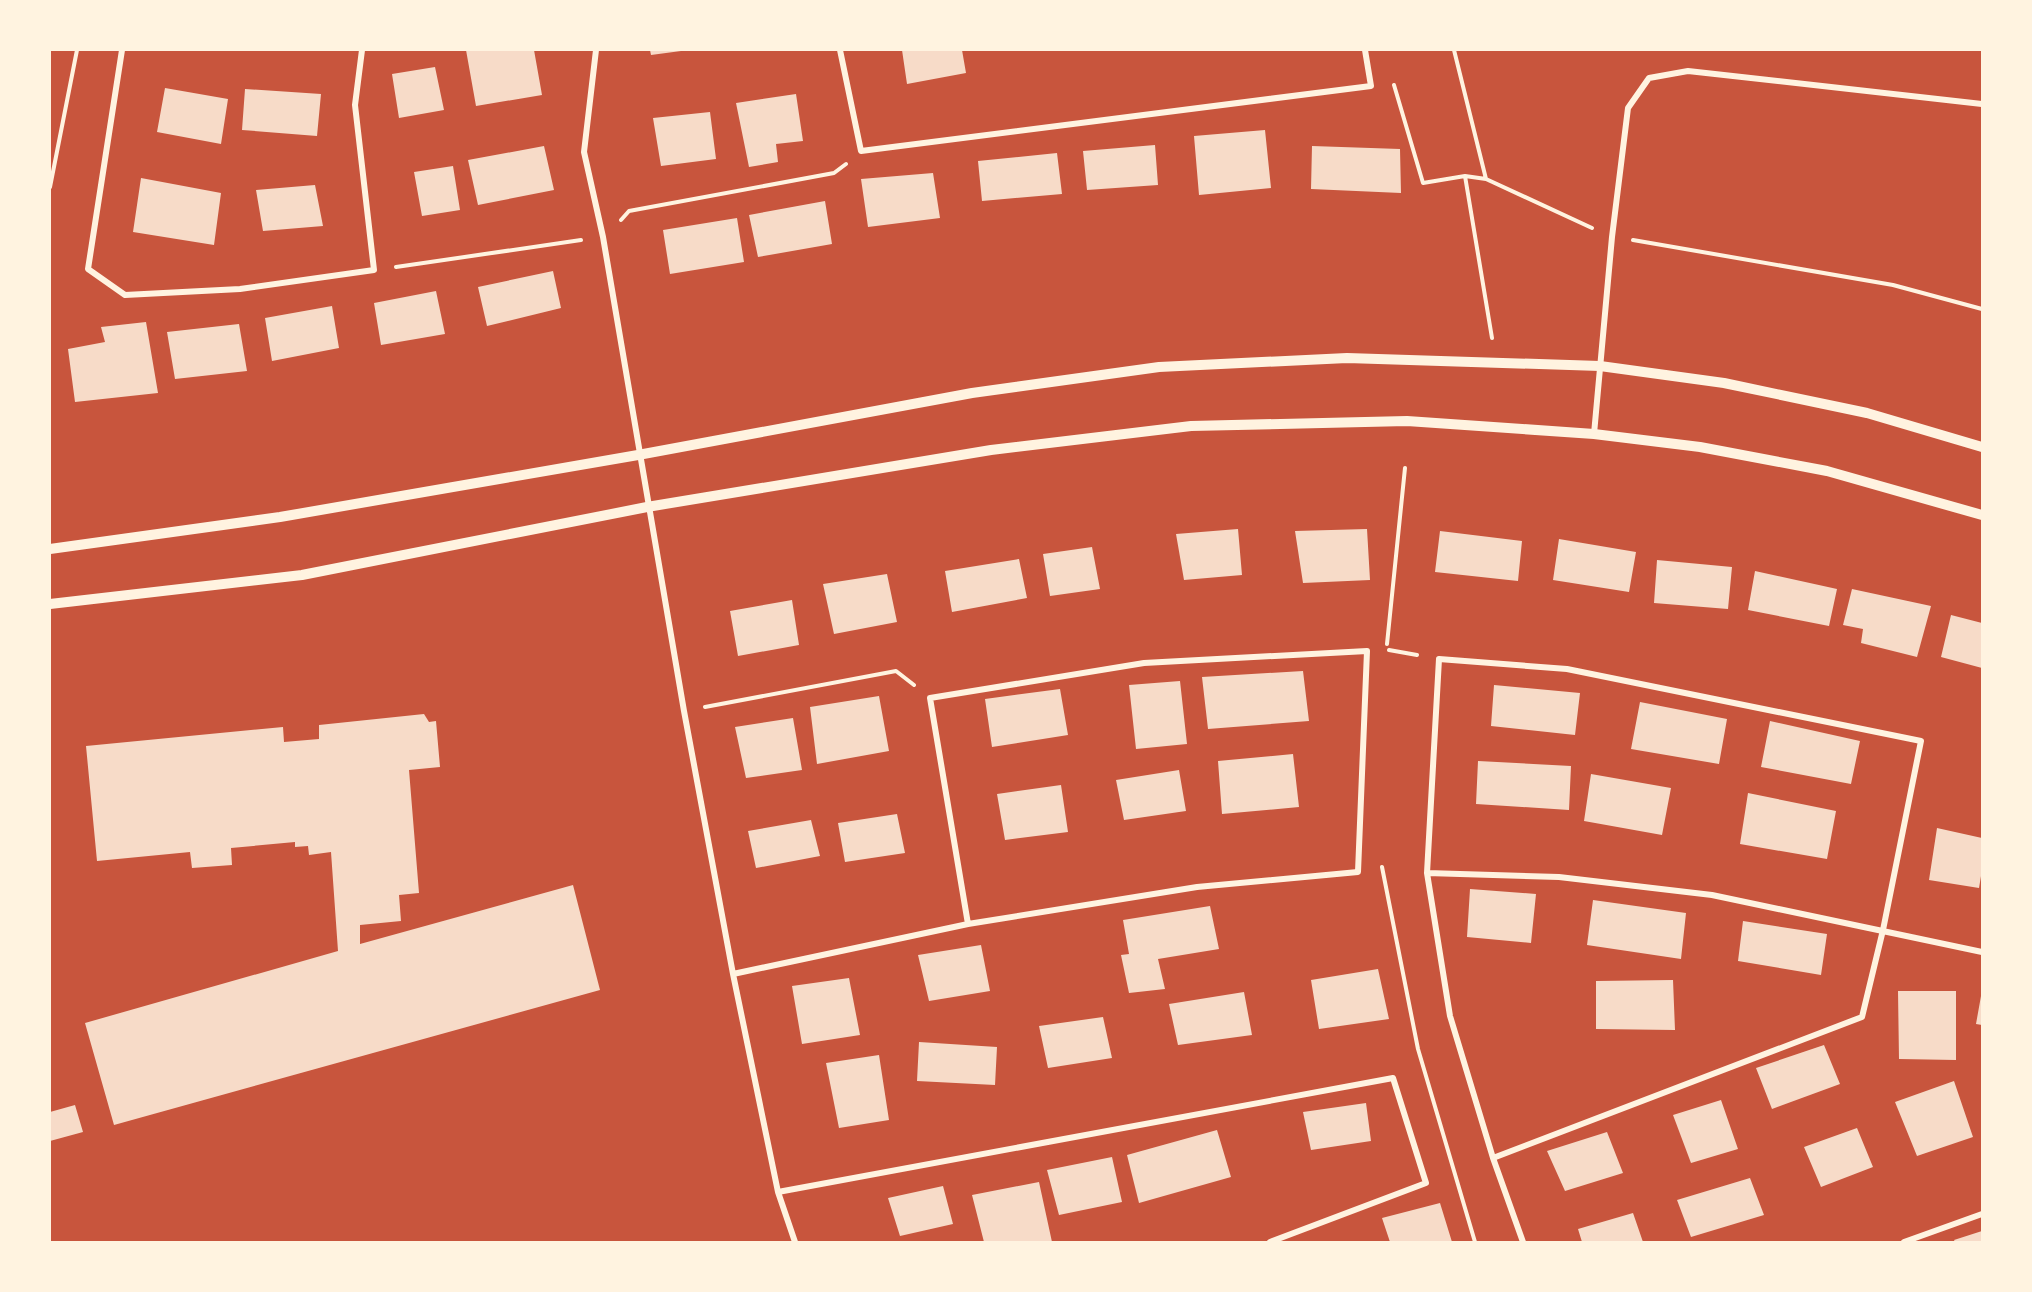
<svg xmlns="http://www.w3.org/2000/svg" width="2032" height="1292" font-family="'IBM Plex Sans',sans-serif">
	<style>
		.building { fill: #f7dbc8 }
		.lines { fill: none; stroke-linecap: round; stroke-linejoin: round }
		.path { stroke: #fff3e0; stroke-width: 4 }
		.minor { stroke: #fff3e0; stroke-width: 6 }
		.tertiary { stroke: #fff3e0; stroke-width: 10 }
	</style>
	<rect width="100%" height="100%" fill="#c8553d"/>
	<path class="building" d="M466,50H534L542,95L476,106Z
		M650,50H681V51L651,55Z
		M902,50H962L966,73L907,84Z
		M435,67L444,110L399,118L392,74Z
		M165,88L228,99L221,144L157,132Z
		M245,89L321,94L317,136L242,130Z
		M796,94L803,141L776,144L778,162L749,167L736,103Z
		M710,112L716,159L661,166L653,118Z
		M1265,130L1271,188L1199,195L1194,136Z
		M1155,145L1158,185L1087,190L1083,151Z
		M544,146L554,190L478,205L468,160Z
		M1312,146L1400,149L1401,193L1311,189Z
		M1057,153L1062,194L982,201L978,161Z
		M453,166L460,210L422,216L414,172Z
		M933,173L940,218L868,227L861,179Z
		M141,178L221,193L214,245L133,232Z
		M315,185L323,226L263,231L256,190Z
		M825,201L832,244L758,257L749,215Z
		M737,218L744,262L670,274L663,230Z
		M553,271L561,308L487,326L478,287Z
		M436,291L445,334L381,345L374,303Z
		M332,306L339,348L272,361L265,318Z
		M146,322L158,393L75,402L68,349L105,342L101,327Z
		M239,324L247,371L175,379L167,332Z
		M1238,529L1242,575L1184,580L1176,534Z
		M1367,529L1370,580L1303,583L1295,531Z
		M1440,531L1522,541L1518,581L1435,572Z
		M1559,539L1636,552L1629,592L1553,580Z
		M1092,547L1100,589L1050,596L1043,554Z
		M1019,559L1027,598L952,612L945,571Z
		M1657,560L1732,567L1728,609L1654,603Z
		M1755,571L1837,589L1829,626L1748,610Z
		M887,574L897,622L834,634L823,584Z
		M1852,589L1931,606L1917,657L1861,643L1863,629L1843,625Z
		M792,600L799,645L738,656L730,611Z
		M1951,615L1982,623V668L1941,657Z
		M1303,671L1309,721L1208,729L1202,677Z
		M1180,681L1187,744L1136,749L1129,685Z
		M1494,685L1580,693L1575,735L1491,726Z
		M1060,689L1068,735L992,747L985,699Z
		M879,696L889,751L817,764L810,707Z
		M1640,702L1727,719L1719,764L1631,749Z
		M424,714L429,722L436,721L440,767L409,770L419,893L399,895L401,921L360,925V944L573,885L600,990L114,1125L85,1023L338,951L331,852L309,855L308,846L295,847V842L231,848L232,865L192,868L190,852L97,861L86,746L283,727L284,742L319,739V725Z
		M793,718L802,770L746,778L735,727Z
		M1770,721L1860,741L1851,784L1761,767Z
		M1293,754L1299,807L1222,814L1218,761Z
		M1478,761L1571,766L1569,810L1476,804Z
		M1179,770L1186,811L1124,820L1116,780Z
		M1591,774L1671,788L1662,835L1584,821Z
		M1061,785L1068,832L1005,840L997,794Z
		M1748,793L1836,811L1827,859L1740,844Z
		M897,814L905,853L845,862L838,823Z
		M811,820L820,856L756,868L748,831Z
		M1937,828L1982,838V870L1979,888L1929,880Z
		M1470,889L1536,894L1531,943L1467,937Z
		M1593,900L1686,913L1681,959L1587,945Z
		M1210,906L1219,949L1158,959L1165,989L1129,993L1121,955L1129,954L1123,920Z
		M1743,921L1827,934L1821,975L1738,961Z
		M981,945L990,991L929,1001L918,955Z
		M1378,969L1389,1019L1319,1029L1311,980Z
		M849,978L860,1035L802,1044L792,986Z
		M1673,980L1675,1030L1596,1029V981Z
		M1898,991H1956V1060L1899,1059Z
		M1244,992L1252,1035L1178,1045L1169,1004Z
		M1981,996H1982V1025L1976,1024Z
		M1103,1017L1112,1058L1048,1068L1039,1026Z
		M919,1042L997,1047L995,1085L917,1081Z
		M1824,1045L1840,1084L1772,1109L1756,1068Z
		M879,1055L889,1120L839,1128L826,1063Z
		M1954,1081L1973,1137L1917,1156L1895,1102Z
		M1721,1100L1738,1149L1691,1163L1673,1115Z
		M1366,1103L1371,1141L1311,1150L1303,1112Z
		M75,1105L83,1132L50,1141V1112Z
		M1857,1128L1873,1167L1821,1187L1804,1147Z
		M1217,1130L1231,1177L1139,1203L1127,1155Z
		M1607,1132L1623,1173L1565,1191L1547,1151Z
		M1112,1157L1122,1202L1059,1215L1047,1170Z
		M1750,1178L1764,1215L1691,1237L1677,1200Z
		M1039,1182L1052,1242H984L972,1195Z
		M943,1186L953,1224L900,1236L888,1198Z
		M1440,1203L1452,1242H1390L1382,1218Z
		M1633,1213L1643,1242H1582L1578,1229Z
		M1982,1231V1242H1955L1954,1240Z"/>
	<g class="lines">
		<path class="path" d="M1454,50L1486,179
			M1394,85L1423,183L1465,176
			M50,187L77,50
			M621,220L629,211L834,173L846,164
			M1633,240L1893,285L1982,309
			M396,267L581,240
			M1492,338L1465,176L1486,179L1592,228
			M1387,644L1405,468
			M1389,650L1417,655
			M705,707L896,671L914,685
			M1382,867L1418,1049L1475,1242"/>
		<path class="minor" d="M122,50L88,269L125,295L240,289L374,270L355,105L362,50
			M596,50L584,152L603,237L684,711L733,974L778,1192L795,1242
			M840,50L861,151L1371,86L1365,50
			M1594,434L1612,237L1628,108L1649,78L1688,71L1982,104
			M1427,873L1559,877L1712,895L1982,952
			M733,974L968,924L1197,887L1358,872L1367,651L1144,663L930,698L968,924
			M1493,1158L1862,1017L1883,930L1921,741L1567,669L1439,659L1427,873L1450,1016L1493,1158L1523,1242
			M778,1192L1393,1078L1426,1183L1270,1242
			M1904,1242L1982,1214"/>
		<path class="tertiary" d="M50,549L280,517L638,455L972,393L1159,367L1347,358L1600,366L1724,383L1867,413L1982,447
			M50,604L302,575L647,507L991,450L1191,426L1407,421L1594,434L1700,447L1827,471L1982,515"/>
	</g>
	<rect width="2032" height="1292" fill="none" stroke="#fff3e0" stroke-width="102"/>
</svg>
